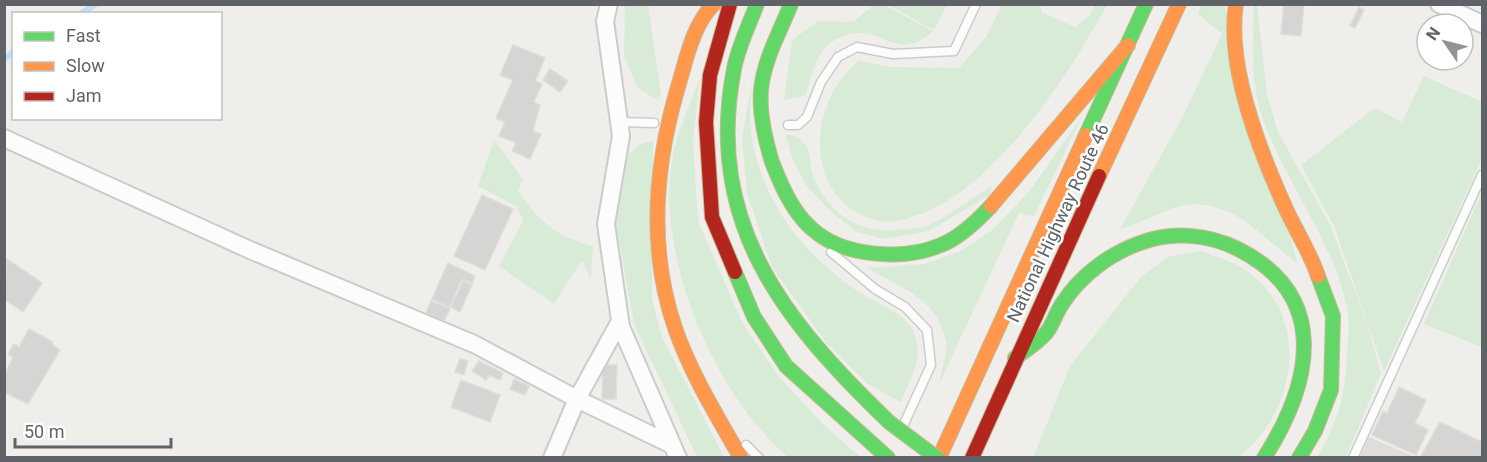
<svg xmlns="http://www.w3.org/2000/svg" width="1487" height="462" font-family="Roboto,sans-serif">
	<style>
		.industrial { fill: #dfddda }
		.green { fill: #d8ebd6 }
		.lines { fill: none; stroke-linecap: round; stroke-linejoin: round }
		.stream { stroke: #bfe0f9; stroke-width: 6 }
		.building { fill: #d6d5d3; stroke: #deddd9; stroke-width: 1.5 }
		.lane-casing { stroke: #cbcccc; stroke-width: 11 }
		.street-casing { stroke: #cbcccc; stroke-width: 20 }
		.fast-casing { stroke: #c8b996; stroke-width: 16 }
		.slow-casing { stroke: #c8b996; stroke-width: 16 }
		.jam-casing { stroke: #c8b996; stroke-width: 16 }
		.lane { stroke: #fdfcfc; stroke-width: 8 }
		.street { stroke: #fdfcfc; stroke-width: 16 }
		.fast { stroke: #63d668; stroke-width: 14 }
		.slow { stroke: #ff974d; stroke-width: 14 }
		.jam { stroke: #b3261e; stroke-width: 14 }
		.fast-bridge-casing { stroke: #c8b996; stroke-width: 16; stroke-linecap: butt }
		.fast-bridge { stroke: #63d668; stroke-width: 14 }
		.labels { text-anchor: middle; stroke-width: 5; stroke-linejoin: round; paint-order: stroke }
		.street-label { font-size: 18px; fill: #5f6368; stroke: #fff }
	</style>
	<rect width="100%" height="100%" fill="#efeeea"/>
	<path class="industrial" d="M1369,437L1415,457H1360Z"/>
	<path class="green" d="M625,5H648L661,96L657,100L638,88L624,57Z
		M873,5H884L933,31C901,59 891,35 860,33C847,32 827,42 821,53C813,66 810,83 805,96L784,100L792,40L818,21L854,22Z
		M888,5H947L934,30Z
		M1002,5H1040L1042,13L1075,27L1089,16L1095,5H1107C1067,78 980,216 887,222C876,222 862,216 853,210C802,177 815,94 859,61L891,67L959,68L986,37Z
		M1202,5H1224L1298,264C1259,235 1226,190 1171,209C1154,215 1138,224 1120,229L1183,116L1222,34L1198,14Z
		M1254,5H1257L1267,95L1278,132L1331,227L1367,323L1381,373L1346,457H1317C1337,424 1345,398 1347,359C1347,345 1350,327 1348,313C1336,243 1283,181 1261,113C1250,79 1253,40 1254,5Z
		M1424,76L1482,102V159L1384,371L1334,226L1301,165L1375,108L1402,122Z
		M700,77L693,142L698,221L742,322L779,377L824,425L860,457H788C712,392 650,246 675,146C681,123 692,100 700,77Z
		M752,81C751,97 749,115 751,131C760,200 801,252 856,290C874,303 900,309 912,329C926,355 911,379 900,402L868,384L827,344L772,267L747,193L742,138Z
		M1082,117L1034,216L1019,213L939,384C941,371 948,354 946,342C939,299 900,288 868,268L924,264L959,252L992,230L1028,193Z
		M785,134C817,138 806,164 816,183C836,221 866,235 907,229C914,228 923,228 929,225C951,215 971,198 992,186L990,195L929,231L883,239L855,231L830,211L806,185L793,160Z
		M494,139L523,180L518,191C540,222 556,237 593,246L591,279L582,260L554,304L499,266L523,221L516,206L478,186Z
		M653,140L652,299L662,337L724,457H697L634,324L616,224L628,155L639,145Z
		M1482,192V347L1424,324Z
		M1201,251C1213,256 1228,260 1239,266C1313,310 1299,409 1239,457L1033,458L1070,366L1140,278L1167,257Z"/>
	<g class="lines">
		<path class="stream" d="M80,14L96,4
			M4,59L14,52"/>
	</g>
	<path class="building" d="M1284,4H1304L1301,36L1281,34Z
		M1359,7L1364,10L1355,28L1350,26Z
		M513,45L545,58L535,81L542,84L534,102L540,105L533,131L541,134L530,159L512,151L516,143L499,136L505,122L496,118L513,80L500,75Z
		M550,69L568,81L560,92L543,80Z
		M482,195L513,209L485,270L454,256Z
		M7,259L42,283L23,312L4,299Z
		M448,263L475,276L472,283L462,279L449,307L432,299Z
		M463,281L472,285L460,312L451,307Z
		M431,301L450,309L444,321L426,313Z
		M29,329L53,342L52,344L60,350L28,404L4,392V375L13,358L8,354L14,344L19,347Z
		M460,359L468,361L464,375L455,372Z
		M479,361L503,373L500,380L489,375L486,380L472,371Z
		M603,365H617L616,399H602Z
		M514,379L529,386L525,395L510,389Z
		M461,380L500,395L490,422L451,407Z
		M1399,387L1426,400L1415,423L1428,430L1416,455L1372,435L1383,411L1387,413Z
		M1440,422L1482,442V458H1420Z"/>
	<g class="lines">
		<defs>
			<path id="lane" d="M619,122L654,123
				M788,125H798L807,117L821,82L838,57L857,47L893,54L954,51L976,4
				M831,252L875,289L905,307L927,330L931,365L903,426
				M746,445L759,458
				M1353,458L1482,175"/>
			<path id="street" d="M609,4L605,21L621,136L606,224L621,327L678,458
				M1439,4L1482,24
				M4,138L250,250L474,344L577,399L552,458
				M620,321L577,399L672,445"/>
			<path id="fast" d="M757,4C749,25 738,47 734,69C704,223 784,321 889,422
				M791,4C780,32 764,59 761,90C759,114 765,139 772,162C781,185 792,211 811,228C842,257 903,261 941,245C959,238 978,220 991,206
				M1086,135L1146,4
				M735,272L754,317L786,366L888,458
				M1015,358C1026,350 1038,343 1047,332C1053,324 1056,313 1062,304C1080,276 1109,254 1140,243C1172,231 1208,234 1238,249C1331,296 1312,383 1264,458
				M1299,458L1315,431L1331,390L1333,316L1318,276"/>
			<path id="slow" d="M714,4C693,24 686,60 678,87C655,165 648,249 675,328C691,374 717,416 741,458
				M1236,4C1226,67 1260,152 1286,209C1296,231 1310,252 1318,276
				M1099,176L1179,4
				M991,206L1128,45
				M939,458L1086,135"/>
			<path id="jam" d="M730,4L710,75L706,122L712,217L735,272
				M972,458L1099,176"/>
		</defs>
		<use href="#lane" class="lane-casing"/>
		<use href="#street" class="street-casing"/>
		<use href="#fast" class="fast-casing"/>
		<use href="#slow" class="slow-casing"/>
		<use href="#jam" class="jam-casing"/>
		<use href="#lane" class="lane"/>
		<use href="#street" class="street"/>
		<use href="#fast" class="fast"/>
		<use href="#slow" class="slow"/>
		<use href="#jam" class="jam"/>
		<defs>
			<path id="fast-bridge" d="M889,422L937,458"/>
		</defs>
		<use href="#fast-bridge" class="fast-bridge-casing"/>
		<use href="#fast-bridge" class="fast-bridge"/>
	</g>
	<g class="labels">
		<g class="street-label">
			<text transform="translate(1058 223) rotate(-65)" y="6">National Highway Route 46</text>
		</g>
	</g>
	<rect width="1487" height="462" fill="none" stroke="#5f6368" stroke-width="12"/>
	<rect x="12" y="12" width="210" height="108" fill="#ffffff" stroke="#bfc1c3" stroke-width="1.5"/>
	<rect x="24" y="32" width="30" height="9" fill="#63d668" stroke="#bfc1c3" stroke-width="1.5"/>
	<text x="66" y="42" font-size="18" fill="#5f6368">Fast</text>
	<rect x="24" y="62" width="30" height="9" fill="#ff974d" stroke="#bfc1c3" stroke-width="1.5"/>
	<text x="66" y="72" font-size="18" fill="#5f6368">Slow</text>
	<rect x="24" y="92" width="30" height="9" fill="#b3261e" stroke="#bfc1c3" stroke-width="1.5"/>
	<text x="66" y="102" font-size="18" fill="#5f6368">Jam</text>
	<g transform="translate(1445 42) rotate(305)"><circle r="28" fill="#ffffff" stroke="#bfc1c3" stroke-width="1.5"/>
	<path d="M0-4.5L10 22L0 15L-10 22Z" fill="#919496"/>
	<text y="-9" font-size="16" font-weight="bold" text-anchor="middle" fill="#5f6368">N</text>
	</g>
	<path d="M15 438v9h156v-9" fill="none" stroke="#5f6368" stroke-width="3"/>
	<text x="24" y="438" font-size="18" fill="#5f6368" stroke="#ffffff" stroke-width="4.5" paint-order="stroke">50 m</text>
</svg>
